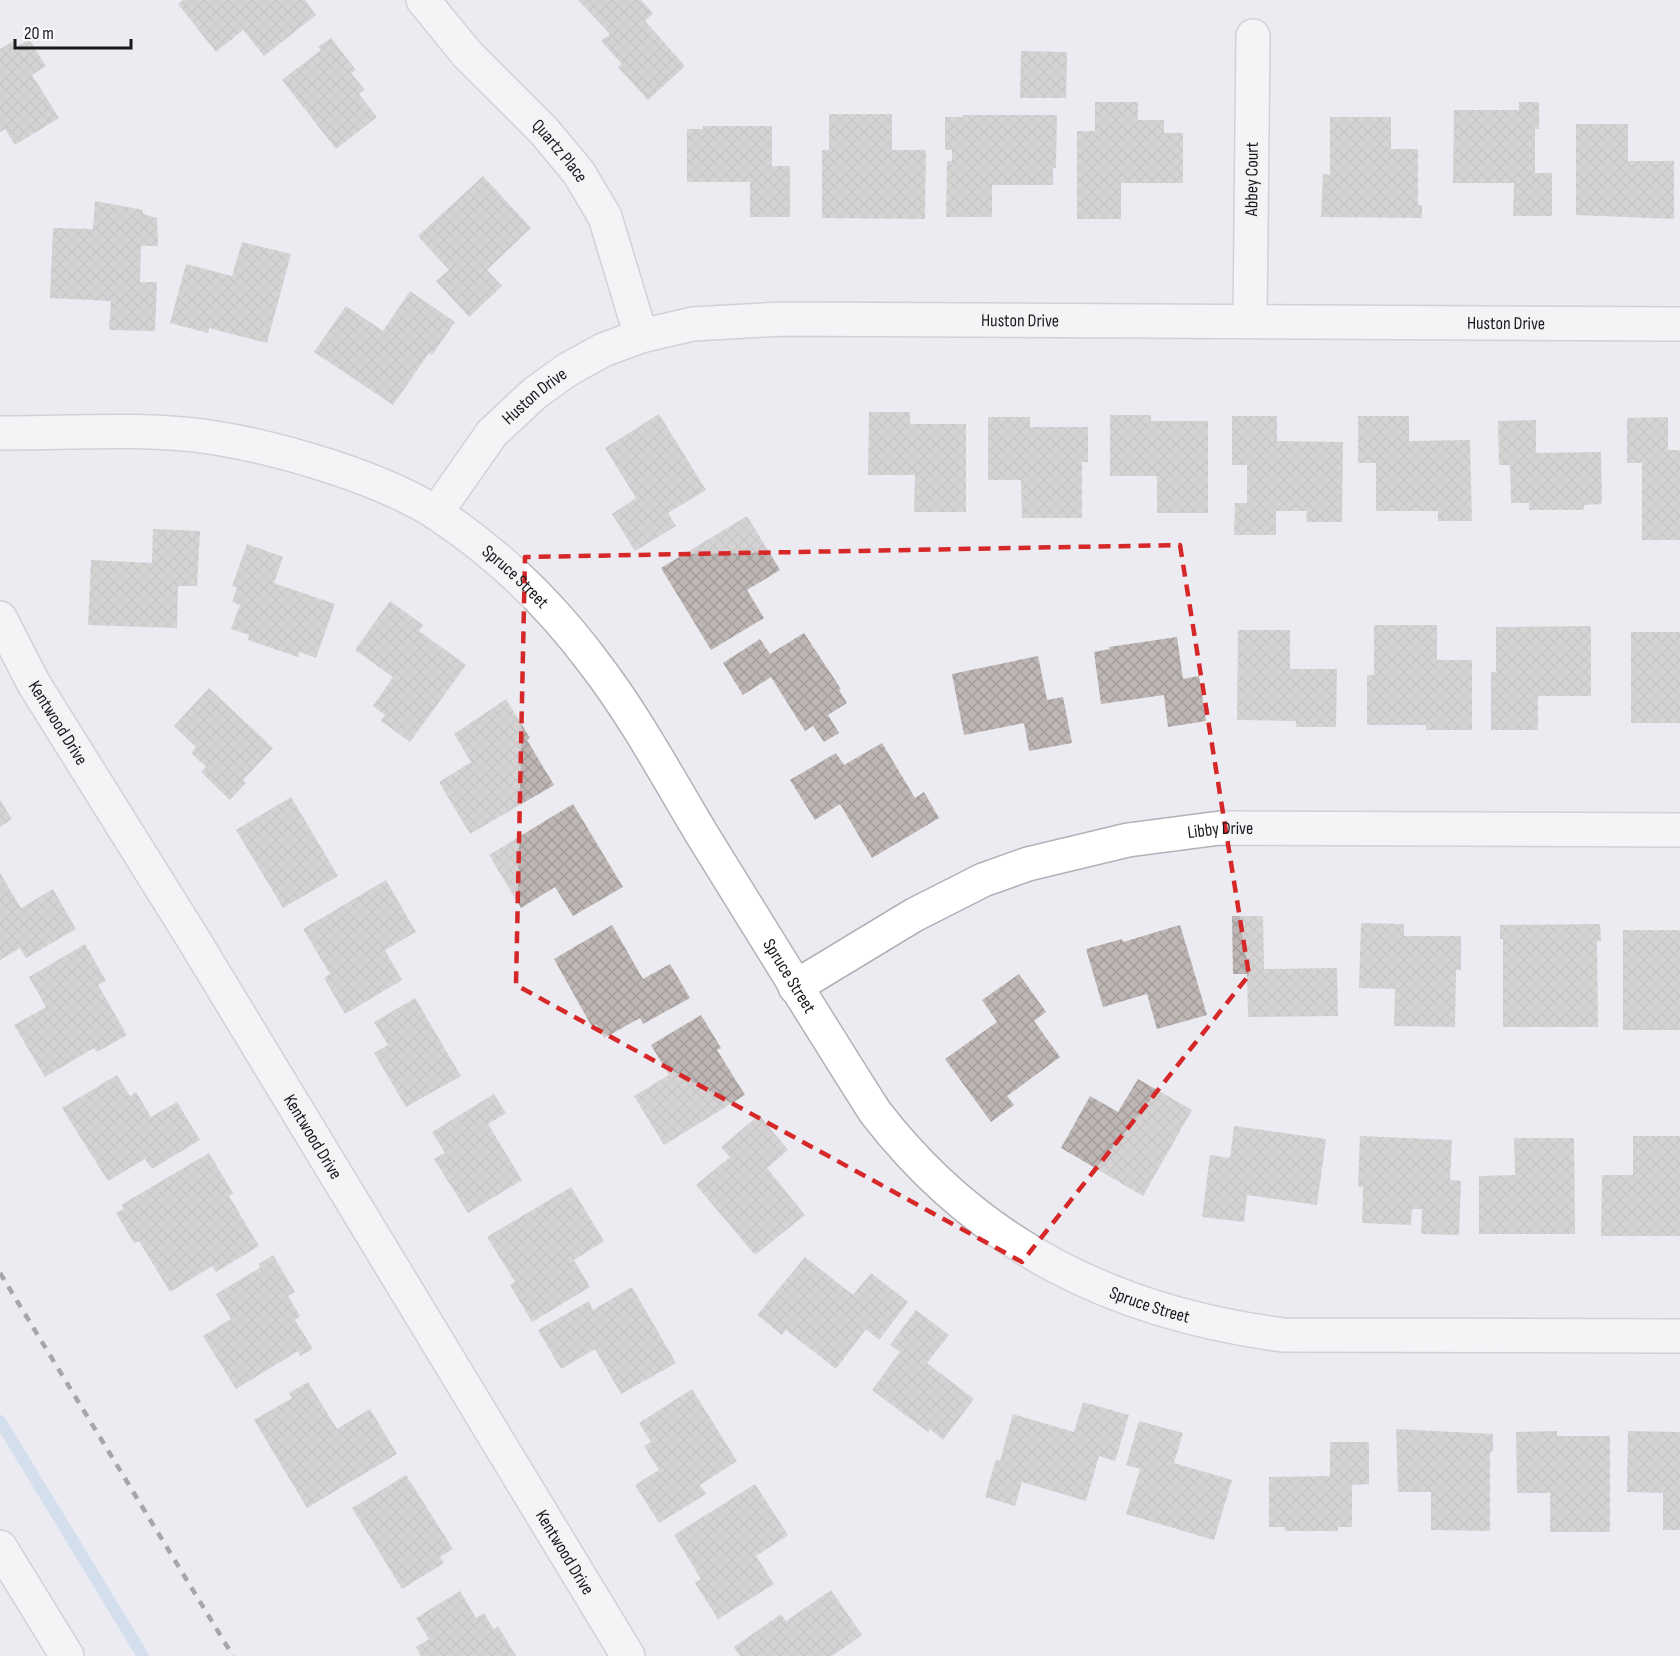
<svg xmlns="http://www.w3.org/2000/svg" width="1680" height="1656" font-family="'Sofia Sans Condensed',sans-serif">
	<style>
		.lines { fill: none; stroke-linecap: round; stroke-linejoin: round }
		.stream { stroke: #b7d1e9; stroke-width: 12 }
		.building { fill: url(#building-cross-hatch) }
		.minor-casing { stroke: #b1b2b7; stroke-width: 36 }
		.minor { stroke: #fff; stroke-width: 33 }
		.rail { stroke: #515255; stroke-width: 4.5; stroke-dasharray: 8 8; stroke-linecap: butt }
		.marked { fill: none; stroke: #d62828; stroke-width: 4.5; stroke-dasharray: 12 8; stroke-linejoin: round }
		.labels { text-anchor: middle; stroke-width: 4.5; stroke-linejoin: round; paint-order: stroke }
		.street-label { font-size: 18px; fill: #191a1c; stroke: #f8f9ff }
	</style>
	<defs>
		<pattern id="building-cross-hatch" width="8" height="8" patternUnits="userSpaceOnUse" patternTransform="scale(1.5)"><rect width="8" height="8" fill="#bdb6b4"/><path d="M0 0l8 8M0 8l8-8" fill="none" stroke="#a29c9a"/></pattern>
	</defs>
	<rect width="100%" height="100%" fill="#ebebf1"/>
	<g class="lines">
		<path class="stream" d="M0,1421L143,1656"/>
	</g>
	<path class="building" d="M183,0H305L316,15L264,56L243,30L216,52L178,4Z
		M578,0H641L653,13L645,21L685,66L648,100L618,67L622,64L601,41L610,34Z
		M331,38L356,70L351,73L365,90L359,94L377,117L336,149L282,80L321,50L318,47Z
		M29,39L46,66L32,75L59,118L15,145L5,129L0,132V49L13,41L16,47Z
		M1021,51L1067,52L1066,98H1020Z
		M1095,102H1138V120H1164V133H1183V183H1121V219H1077V131H1095Z
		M1519,102H1539V129H1535V173H1552V216H1513L1514,183H1453L1454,110H1519Z
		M829,114H892V150H926L925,219L822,218V150H829Z
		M963,115H1057L1056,168H1053V185H992V217H946L947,161H952V150H945V117H963Z
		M1330,117H1391V149H1418V205H1422V218L1321,217L1323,174L1330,175Z
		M1576,124H1628V161H1674V219L1576,215Z
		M703,126H772V166H790V217H750V182H687V129H703Z
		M483,176L531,228L487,270L502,286L469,317L436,281L449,270L418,236Z
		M95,201L143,210V214L157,218L158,246H141L140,282H157L155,331L109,330L111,301L50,298L53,228L93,229Z
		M242,242L291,254L267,343L209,328L208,333L170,323L186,264L232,276Z
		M410,291L455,322L432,355L429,353L393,405L314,352L346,306L383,331Z
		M869,412H910V424H966V512H914L915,475H868Z
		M659,414L706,490L668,513L676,526L635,551L612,514L636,498L605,448Z
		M1110,415H1151V421H1208V513H1157V476H1110Z
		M1232,416H1277V441L1343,442L1342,522H1306L1307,511H1276V535H1234L1235,503H1247V465H1232Z
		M1358,416H1409V441L1470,440L1472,521H1438V511H1376V463H1358Z
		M988,417H1030V427H1088V462H1082V518H1022L1021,480H988Z
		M1668,417V450H1680V540H1642V463H1627V418Z
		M1536,420V453L1601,452L1602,504L1584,505V510H1529V503H1511L1510,465H1499L1498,421Z
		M747,516L780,570L747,590L764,618L711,650L661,568Z
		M153,529L200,531L197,586H178L177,628L88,625L91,560L152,563Z
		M247,544L283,557L274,583L335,604L316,658L300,652L298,657L248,640L249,635L231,629L240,605L232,602L237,588L232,586Z
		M390,601L423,625L419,631L466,665L410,742L381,721L385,715L373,706L393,677L355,650Z
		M1374,625H1437V660H1472V730H1426V725H1367V675H1374Z
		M1591,626V696H1538V730H1491V672H1496V627Z
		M1238,630H1290V669H1337L1336,727H1296V721L1237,720Z
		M1631,632H1680V723H1631Z
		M804,633L841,689L839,690L847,703L828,715L839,733L824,742L813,726L805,731L771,677L743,695L723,663L760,639L770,654Z
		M1177,637L1183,679L1199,676L1206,721L1168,727L1164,695L1101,704L1094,652L1110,649L1109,647Z
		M1038,656L1047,700L1063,697L1072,743L1029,751L1024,723L964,735L952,674Z
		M209,688L273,748L243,780L246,783L230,800L201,772L206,767L191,753L196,747L174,726Z
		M506,699L530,738L527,740L554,785L470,834L439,782L471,762L454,734Z
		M882,743L915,798L924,792L939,818L872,858L840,804L815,820L790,780L836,753L844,765Z
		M291,797L338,876L283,908L236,830Z
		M0,800L12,819L0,827Z
		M573,804L623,887L573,916L555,887L521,908L489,855Z
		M0,873L21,908L53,889L76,929L26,958L20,948L0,960Z
		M386,880L416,932L385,950L402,980L345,1014L324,978L330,974L303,929Z
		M1232,916H1263L1264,969L1337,968L1338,1016L1248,1017L1247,974H1233Z
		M1361,923L1404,924V936H1461V970H1456L1455,1027L1394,1026L1395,989L1359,988Z
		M1600,924L1601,941H1597L1598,1027H1503V939H1500V925Z
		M612,925L643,979L670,964L690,998L643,1024L640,1018L604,1038L596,1024L592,1027L554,959Z
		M1180,925L1207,1015L1157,1029L1147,994L1103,1007L1086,949L1122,939L1123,942Z
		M1623,930H1680V1030H1623Z
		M85,944L106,981L98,985L127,1035L97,1052L94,1048L45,1077L14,1025L46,1007L29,977Z
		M1019,974L1046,1012L1034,1021L1060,1057L1007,1096L1014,1105L991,1122L945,1059L997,1022L982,1000Z
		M415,998L461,1076L406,1107L374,1053L388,1045L374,1022Z
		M701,1015L721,1048L717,1050L745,1095L664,1145L634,1096L669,1075L651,1045Z
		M117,1075L130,1096L136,1092L151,1117L177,1102L200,1140L152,1169L145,1159L108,1181L62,1108Z
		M1138,1079L1192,1110L1143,1196L1061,1148L1090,1096L1118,1112Z
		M494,1094L506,1113L488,1124L522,1180L468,1213L434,1159L445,1153L432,1132Z
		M759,1115L788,1150L767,1168L805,1215L755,1255L696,1185L730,1157L721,1147Z
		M1234,1126L1326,1139L1317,1205L1247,1195L1244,1222L1202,1217L1210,1155L1230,1158Z
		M1360,1136L1452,1140L1450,1180L1461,1181L1459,1235L1421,1234L1422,1209H1412L1411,1225L1362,1223L1363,1187L1358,1186Z
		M1633,1136H1680V1236H1601L1602,1175H1633Z
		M1514,1138H1574L1575,1234H1479V1176L1515,1175Z
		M209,1153L233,1193L229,1196L259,1246L216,1272L212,1266L170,1292L139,1241L134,1243L116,1213L124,1209L121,1205Z
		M571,1187L604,1241L574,1260L590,1287L532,1322L510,1285L515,1282L487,1237Z
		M273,1255L295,1292L288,1296L300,1316L295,1320L313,1349L300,1356L298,1351L236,1389L203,1336L231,1319L216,1294L260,1268L259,1264Z
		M805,1257L853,1295L871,1273L908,1302L879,1340L866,1329L836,1369L786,1330L782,1335L757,1315Z
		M632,1287L676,1363L621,1394L595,1349L561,1369L538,1330L589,1301L593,1310Z
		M916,1310L949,1335L927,1363L974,1399L943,1440L930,1429L928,1432L872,1390L900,1352L890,1345Z
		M308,1382L337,1429L370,1409L397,1454L307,1508L254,1420L292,1398L289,1393Z
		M692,1389L737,1461L700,1485L706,1494L659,1523L635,1485L659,1470L644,1446L651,1442L639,1423Z
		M1083,1402L1129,1415L1115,1461L1099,1456L1086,1501L1022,1482L1015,1506L985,1497L996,1459L1000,1461L1013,1414L1074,1432Z
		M1139,1421L1183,1433L1174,1463L1232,1480L1214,1540L1126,1514L1140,1469L1126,1465Z
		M1396,1429L1493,1434V1452H1490V1531L1431,1530V1492H1398Z
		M1557,1431V1436H1610V1532H1550V1493H1517L1516,1432Z
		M1628,1431L1680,1432V1530H1663V1493L1627,1492Z
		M1330,1442H1369V1484L1352,1485V1527H1338V1531H1285V1527H1269V1477L1330,1476Z
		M406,1475L453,1549L440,1557L444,1563L402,1589L352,1508Z
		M755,1484L788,1535L756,1556L774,1584L718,1619L695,1583L701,1579L674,1535Z
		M831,1590L862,1635L832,1656H740L734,1647L781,1614L786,1621Z
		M460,1591L476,1618L484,1613L494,1630L498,1626L516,1656H421L416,1647L429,1639L416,1618Z"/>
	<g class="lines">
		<defs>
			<g id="minor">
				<path id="s1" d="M423,0L467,54L544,131L579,173L605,217L641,336"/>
				<path id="s2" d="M1250,321L1253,36"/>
				<path id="s3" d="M0,433C71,433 146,427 216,438C283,449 382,478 438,514C498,554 551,605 594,663C635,716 668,778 703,836C760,928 817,1021 875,1112C979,1247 1116,1313 1283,1335L1680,1336"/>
				<path id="s4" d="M436,513L492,433L535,393L567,370L603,350L641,336L693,324L782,319L1680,324"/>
				<path id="s5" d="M0,618L34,684L192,937L628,1656"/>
				<path id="s6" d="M795,987L914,915L983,880L1028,864L1128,840L1220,828L1680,830"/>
				<path d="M0,1547L67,1656"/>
			</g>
		</defs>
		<use href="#minor" class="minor-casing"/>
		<use href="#minor" class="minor"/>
		<path class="rail" d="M0,1273L233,1656"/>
	</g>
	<path d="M0 0H1680V1656H0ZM1180,545L1249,975L1022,1262L516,985L525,557Z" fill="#ebebf1" fill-opacity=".55" fill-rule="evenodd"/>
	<path class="marked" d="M1180,545L1249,975L1022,1262L516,985L525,557Z"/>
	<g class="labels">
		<g class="street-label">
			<text dy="6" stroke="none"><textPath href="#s1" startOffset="204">Quartz Place</textPath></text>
			<text dy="6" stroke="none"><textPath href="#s2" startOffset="142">Abbey Court</textPath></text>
			<text dy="6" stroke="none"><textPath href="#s4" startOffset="658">Huston Drive</textPath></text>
			<text dy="6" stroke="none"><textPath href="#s4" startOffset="1144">Huston Drive</textPath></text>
			<text dy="6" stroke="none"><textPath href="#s4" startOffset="154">Huston Drive</textPath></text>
			<text dy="6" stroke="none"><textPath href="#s3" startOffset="552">Spruce Street</textPath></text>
			<text dy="6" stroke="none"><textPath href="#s5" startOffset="120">Kentwood Drive</textPath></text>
			<text dy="6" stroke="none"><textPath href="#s6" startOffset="460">Libby Drive</textPath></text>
			<text dy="6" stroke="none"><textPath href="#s3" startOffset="1038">Spruce Street</textPath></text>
			<text dy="6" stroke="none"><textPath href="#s5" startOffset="606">Kentwood Drive</textPath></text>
			<text dy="6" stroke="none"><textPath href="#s3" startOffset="1540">Spruce Street</textPath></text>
			<text dy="6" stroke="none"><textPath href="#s5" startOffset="1092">Kentwood Drive</textPath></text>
		</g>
	</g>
	<path d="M15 39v9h116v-9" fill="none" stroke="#191a1c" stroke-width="3"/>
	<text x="24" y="39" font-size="18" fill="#191a1c" stroke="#f8f9ff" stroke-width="4.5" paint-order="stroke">20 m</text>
</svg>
